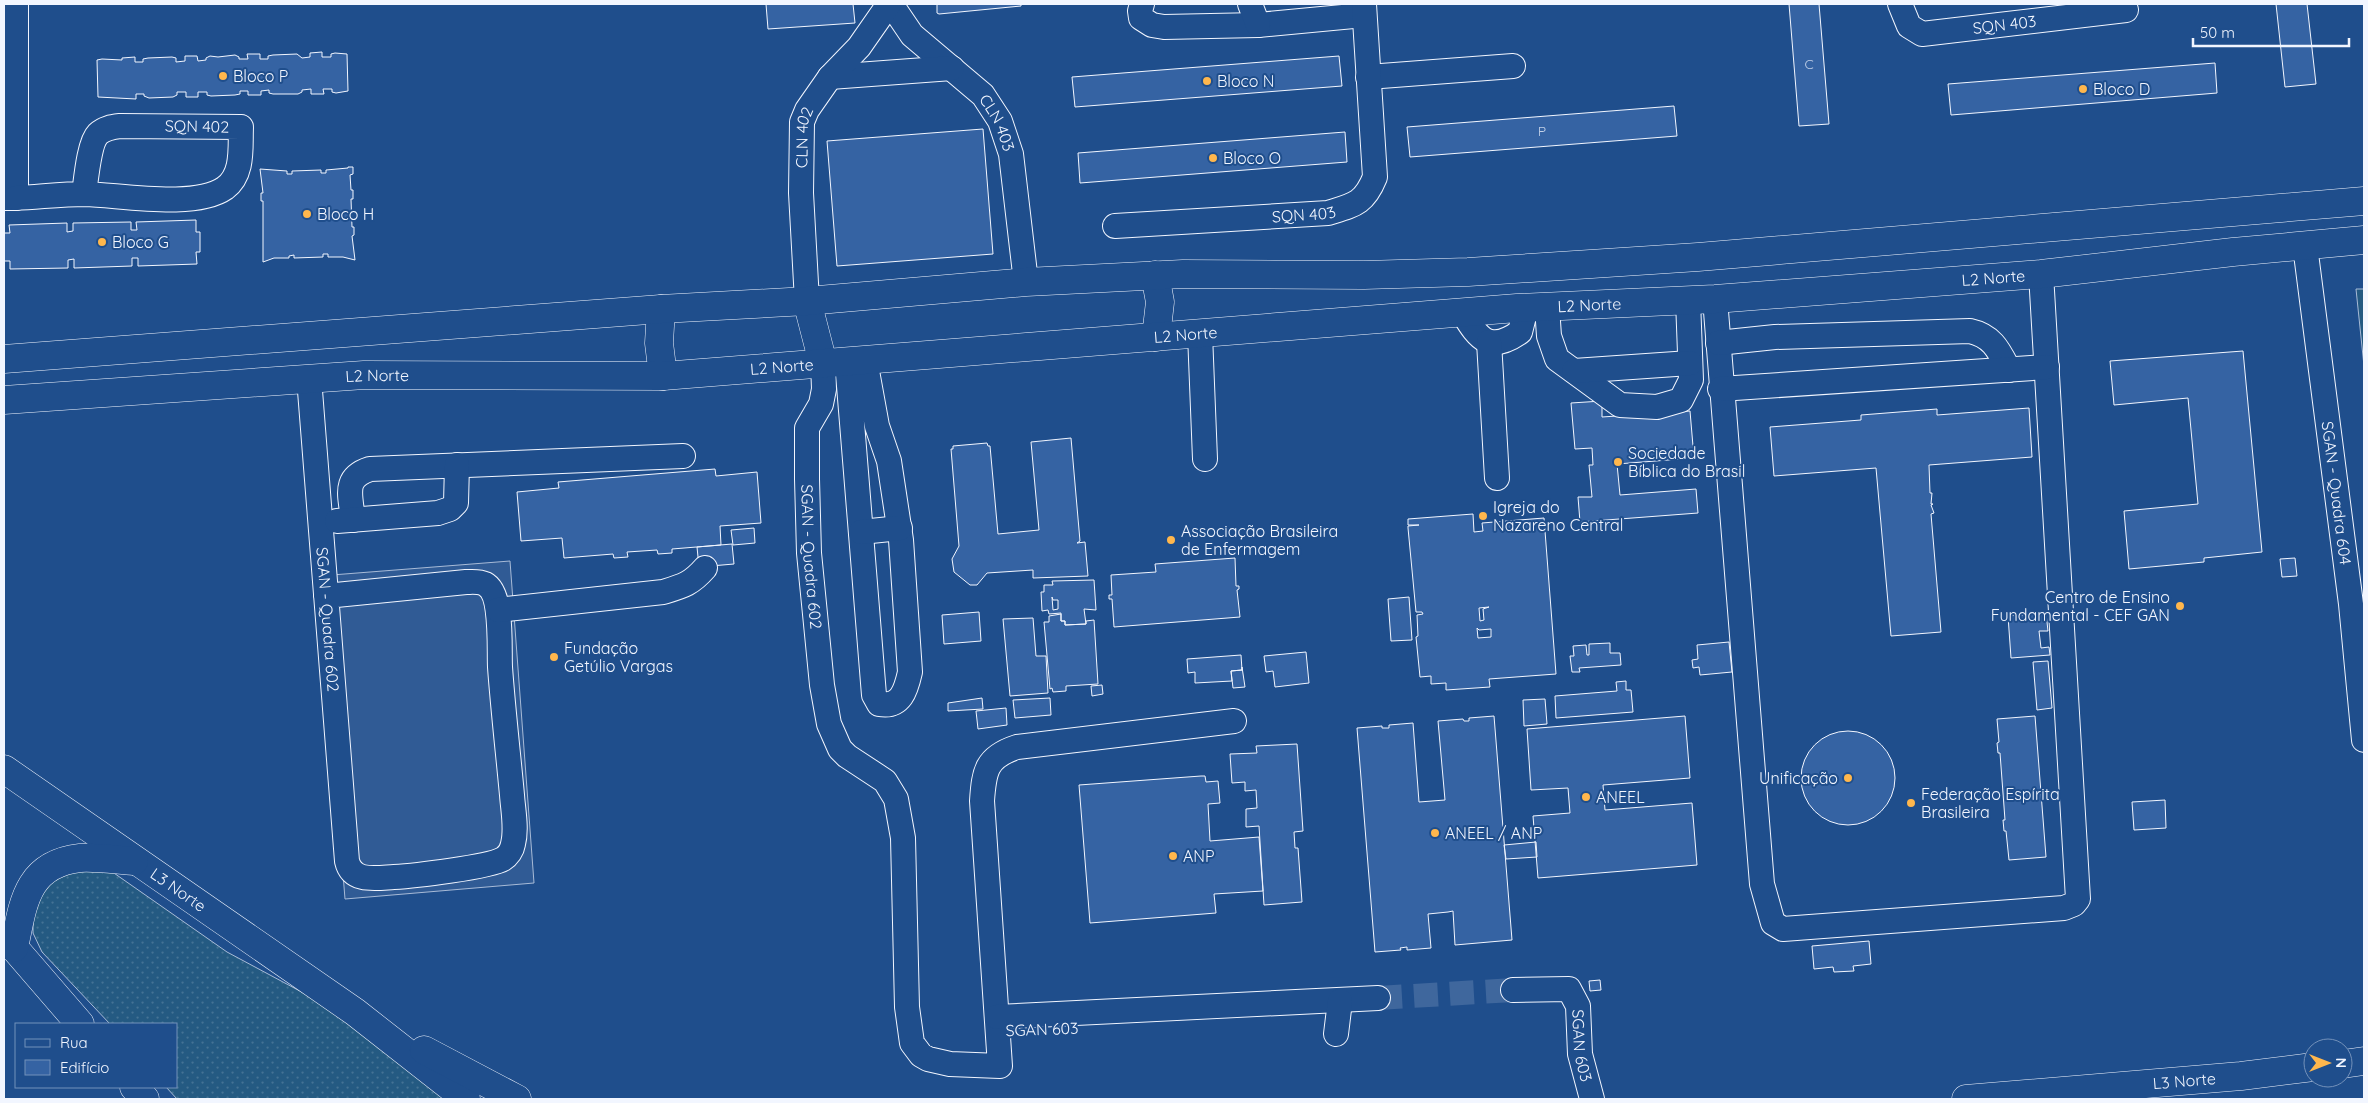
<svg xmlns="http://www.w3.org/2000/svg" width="2368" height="1103" font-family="Quicksand,sans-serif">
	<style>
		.grass { fill: url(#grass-dots); stroke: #a8bbd7 }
		.pitch { fill: #245a82; stroke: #a8bbd7 }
		.parking { fill: #305b95; stroke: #a8bbd7 }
		.building { fill: #3563a3; stroke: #f2f6ff; fill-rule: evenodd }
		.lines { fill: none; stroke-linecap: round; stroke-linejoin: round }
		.minor-tunnel { stroke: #3f679d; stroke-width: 24; stroke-dasharray: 24 12; stroke-linecap: butt }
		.minor-casing { stroke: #f2f6ff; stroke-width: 26 }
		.major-casing { stroke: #f2f6ff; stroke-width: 29 }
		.minor { stroke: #1f4e8c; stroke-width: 24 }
		.major { stroke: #1f4e8c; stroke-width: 28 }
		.poi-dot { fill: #ffb74d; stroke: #1f4e8c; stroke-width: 2 }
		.labels { text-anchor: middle; stroke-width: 4; stroke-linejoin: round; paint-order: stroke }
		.number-label { font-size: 14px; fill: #c3d1e8 }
		.street-label { font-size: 16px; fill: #f2f6ff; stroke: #1f4e8c }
		.poi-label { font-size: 16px; fill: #f2f6ff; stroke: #1f4e8c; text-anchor: start }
	</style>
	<defs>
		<pattern id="grass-dots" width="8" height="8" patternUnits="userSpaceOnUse" patternTransform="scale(1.25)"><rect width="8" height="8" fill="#245a82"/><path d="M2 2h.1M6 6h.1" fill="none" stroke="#447295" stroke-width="1.8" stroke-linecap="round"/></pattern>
	</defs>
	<rect width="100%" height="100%" fill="#1f4e8c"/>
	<path class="grass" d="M67,869L111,871L227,952L311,997L456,1099H177L166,1087H176V1024H110L42,952L33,933V903L39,891Z"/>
	<path class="pitch" d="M2356,289H2364V366Z"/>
	<path class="parking" d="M510,561L534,883L345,899L319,576Z"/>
	<path class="building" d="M766,4H853L855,23L768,29Z
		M937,4H1021V6L939,14L937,13Z
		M1789,4H1819L1829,124L1799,126Z
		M2276,4H2307L2316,84L2285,87Z
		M322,52V57H331V54L335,53L347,54L348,91L336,93L332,92V89H323L324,94H311V89L302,90V92L298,94H273L269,93V90L261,91V95H248V91H240V94L235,95L211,96L207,95V92H198V97H186V92H177V95L173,97L149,98L144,96V94H136V99L98,97L97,60L102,59L122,60V58L135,57V62H143V59L148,58L172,57L176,58V62L185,61V56H197L198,61L206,60V58L210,56L218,57L235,55L239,57V59H248L247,54H260V59H268V56L273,55L297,54L302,58L310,57V53Z
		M1339,56L1342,86L1075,107L1072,77Z
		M2215,63L2217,93L1951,115L1948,84Z
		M1674,106L1677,136L1410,157L1407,127Z
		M983,129L993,254L837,266L827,141Z
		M1345,132L1347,162L1080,183L1078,153Z
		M348,167H353V174L350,175L351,190H353V199H351L352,227H354V235L352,236L355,260L343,257H328V254H323V257L294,258V255L289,256V258H274L263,262V201H261V193H263L260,169L287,171V174H292V171L321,170V173H326V170L348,168Z
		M196,220V232H200V252H196L197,264L138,266V258H132V266L74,268V259L68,260V268L10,269V261H4V269V233H10L9,225L67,223V232L73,231V223L131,222V230H137L136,222Z
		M2243,351L2262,552L2204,558V562L2129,569L2124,511L2198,504L2188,398L2114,405L2110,361Z
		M1602,401V417L1690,411L1694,458L1617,464L1620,495L1696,489L1698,513L1580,522L1578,497H1592L1589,465H1593L1592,448L1575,449L1571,403Z
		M2029,408L2032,457L1929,465L1930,493H1932L1931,504H1933L1931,505L1934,513L1931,514L1941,632L1891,636L1876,468L1774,476L1770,427L1861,420V415L1937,409V415Z
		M1071,438L1080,541L1077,543L1085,542L1088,576L1033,578V570L987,573L977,585H970L954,572L952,559L959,546L951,449H953V446L987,443L988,446H990L998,534L1039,530L1031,442Z
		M715,469L716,476L757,472L761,523L720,526L721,545L672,549V553L658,554L657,550L627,552L628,557L614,558L613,554L564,558L562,538L521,541L517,492L559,488L558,482Z
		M1473,514L1474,532L1483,531L1482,523L1544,518L1556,674L1489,679L1490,687L1446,690V683L1431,684V676L1420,677L1416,637L1418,636L1417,615L1423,614L1422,612H1416L1408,528V526L1419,525H1408V519ZM1489,607L1483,609L1484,620L1480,621L1479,608ZM1477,628L1479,630L1491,629V637L1478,638Z
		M754,528L755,543L733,545L731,530Z
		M732,544L734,564L699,567L697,547Z
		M1235,558L1236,586H1239V589L1237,590L1240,617L1114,627L1112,599H1109V595H1112L1111,575L1156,572L1155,564Z
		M2295,558L2297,576L2282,577L2280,559Z
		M1094,580L1096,610L1084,609L1086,624L1065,625V621H1061V613L1049,614L1048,610L1042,611L1041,592H1044V585H1053L1052,581ZM1052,597L1053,600H1058V609L1053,610Z
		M1409,597L1412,640L1391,641L1388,599Z
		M979,612L981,641L944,644L942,615Z
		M2046,613L2048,631H2039L2041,648L2049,647L2050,655L2011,658L2008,616Z
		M1061,614V621H1065V625L1086,624V621L1094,620L1098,684L1066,686V691L1053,692L1052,688L1050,689L1044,622H1049V616Z
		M1033,618L1036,656H1046L1048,693L1010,696L1003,619Z
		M1729,642L1732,672L1700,675L1699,667L1693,668L1692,660L1698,659L1697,645Z
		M1610,643V653H1620L1621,665L1579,668L1580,672H1572L1570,656H1574L1573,646L1586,645L1587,655H1589V644Z
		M1306,652L1309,683L1275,687L1273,671L1266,672L1264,656Z
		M1241,655L1242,670L1231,671L1232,681L1195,683V672L1188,673L1187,659Z
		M2048,661L2052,708L2037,710L2033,662Z
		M1242,667L1245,687L1233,688L1231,671L1242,670Z
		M1626,681V690H1631L1633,712L1556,718L1555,696L1617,691L1616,682Z
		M1102,685L1103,694L1092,696L1091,686Z
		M982,698L983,709L948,711V703Z
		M1050,698L1051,715L1015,718L1013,700Z
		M1545,699L1547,724L1524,726L1523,700Z
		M1006,708L1007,725L978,729L976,711Z
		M1494,716L1512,940L1455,945L1453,911L1448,912L1428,914L1431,948L1407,950V947L1400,948L1401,950L1375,952L1357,728L1382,726V728H1389V725L1413,723L1419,802L1445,800L1438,721L1463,719L1464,721H1469V718Z
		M1685,716L1690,778L1603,785L1605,810L1692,803L1697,865L1538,878L1533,816L1570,813L1568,788L1531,790L1527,729Z
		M2035,716L2046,857L2009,860L2006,831H2004L2003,820H2005L2000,753H1998L1997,743L1999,742L1997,719Z
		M1801 778a47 47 0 1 1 94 0a47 47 0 1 1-94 0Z
		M1297,744L1303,831L1294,832L1295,848H1298L1302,902L1264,905L1259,826L1246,827V809L1257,808L1256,790L1245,791V782L1232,783L1230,754L1257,753L1256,746Z
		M1201,776H1205L1206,782L1218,781L1220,803L1208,804L1210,841L1259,837L1263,891L1214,894L1216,913L1090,923L1079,785Z
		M2165,800L2166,828L2134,830L2132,802Z
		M1536,842L1537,857L1506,859L1504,845Z
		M1869,941L1871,964L1853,966L1854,971L1834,972L1833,967L1814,969L1812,946Z
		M1600,980L1601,990L1590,991L1589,981Z"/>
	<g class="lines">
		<path class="minor-tunnel" d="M1378,998L1513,990"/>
		<defs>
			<g id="minor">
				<path id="s1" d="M891,4L912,35L983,95L1000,121L1011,154L1026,282"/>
				<path d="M1142,4L1140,11L1141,18L1152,25L1164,27L1258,25L1364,15"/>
				<path d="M1250,4L1258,25"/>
				<path id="s2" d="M1900,4L1909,26L1922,34L2126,10"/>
				<path d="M830,77L952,68"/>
				<path d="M1368,77L1513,66"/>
				<path d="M4,198H16V4"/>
				<path d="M16,198C39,197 62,194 85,194C121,195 195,209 225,188C244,174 240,147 241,127L120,126C112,127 104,128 98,134C89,143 86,180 84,194"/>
				<path id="s3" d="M1115,226L1328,213C1354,205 1364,204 1375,177L1364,4"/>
				<path id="s4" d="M2305,246L2351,604L2364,740"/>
				<path d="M1715,299L1762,884L1773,923L1783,929L2064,908L2074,904L2078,899L2041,274"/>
				<path id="s5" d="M807,301L801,193L802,122L807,110L830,77L859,47L889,4"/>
				<path d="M1547,307L1549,336L1557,359L1620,405L1657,407L1681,400L1691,380L1688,300"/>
				<path d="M1463,313C1479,340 1490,353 1520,332L1526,308"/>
				<path d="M1200,334L1205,459"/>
				<path d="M1489,342L1497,478"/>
				<path d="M1718,343L1775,337L1970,331C1993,336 1999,351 2009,370"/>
				<path d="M847,361L874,695L879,704C901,708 906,690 910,672L901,540L889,461L877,426L865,360"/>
				<path id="s6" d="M823,363L824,389L821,404L807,428V479L809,553L822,685L829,724L840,749L847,756L885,781L896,799L903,838L907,1007L912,1043L921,1055L928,1059L950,1064L1000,1066L982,801C984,771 986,757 1017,747L1234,721"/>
				<path d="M1574,371L1690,363"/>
				<path id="s7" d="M309,378L347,861C352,883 376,878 394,877C414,876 489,867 503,859C508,856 512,850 513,844C517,829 513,810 512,795C508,752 503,709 500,667C499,648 503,593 485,584C479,581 472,582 466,582L326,596"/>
				<path d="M1720,389L2047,367"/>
				<path d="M353,520C351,496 342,478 370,469L683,456"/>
				<path d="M337,521L438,513L450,509L456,503L457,465"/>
				<path d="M861,532L900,528"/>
				<path d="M498,610L663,592C683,586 691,584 705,568"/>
				<path id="s8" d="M1513,990L1569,989L1578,1006L1580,1054L1592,1099"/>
				<path d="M997,1017L1378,998"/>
				<path d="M1336,1034L1340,1001"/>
			</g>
			<g id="major">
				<path d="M1155,275L1160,302L1156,337"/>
				<path d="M807,301L823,363"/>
				<path d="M661,309L659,343L663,376"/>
				<path d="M4,359L661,309L807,301L1026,282L1183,274L1364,275L1468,272L1698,257L2364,201"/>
				<path id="s9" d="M4,400L364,375L663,376L1517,308L1715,299L2041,274L2233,252L2364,240"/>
				<path id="s10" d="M4,769L355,1012L466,1099"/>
				<path d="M4,936L80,1024"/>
				<path d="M14,948C23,904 26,864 80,858C98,857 117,860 134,861"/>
				<path d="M424,1050L517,1099"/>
				<path d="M2343,1064L2364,1061"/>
				<path d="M134,1087L145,1099"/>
				<path id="s11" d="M1966,1099L2241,1076L2313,1067"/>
			</g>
		</defs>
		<use href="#minor" class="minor-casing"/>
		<use href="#major" class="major-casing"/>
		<use href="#minor" class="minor"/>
		<use href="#major" class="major"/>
	</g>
	<g class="poi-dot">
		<circle cx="223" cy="76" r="5"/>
		<circle cx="1207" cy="81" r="5"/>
		<circle cx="2083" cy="89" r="5"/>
		<circle cx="1213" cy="158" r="5"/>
		<circle cx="307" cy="214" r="5"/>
		<circle cx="102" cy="242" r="5"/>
		<circle cx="1618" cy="462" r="5"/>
		<circle cx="1483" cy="516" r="5"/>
		<circle cx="1171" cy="540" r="5"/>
		<circle cx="2180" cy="606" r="5"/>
		<circle cx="554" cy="657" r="5"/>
		<circle cx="1848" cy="778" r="5"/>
		<circle cx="1586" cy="797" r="5"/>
		<circle cx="1911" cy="803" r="5"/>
		<circle cx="1435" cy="833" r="5"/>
		<circle cx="1173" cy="856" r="5"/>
	</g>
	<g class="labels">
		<g class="number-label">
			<text x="1809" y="69">C</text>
			<text x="1542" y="136">P</text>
		</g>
		<g class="street-label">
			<text dy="6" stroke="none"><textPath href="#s2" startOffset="122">SQN 403</textPath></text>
			<text dy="6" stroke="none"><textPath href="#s1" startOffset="162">CLN 403</textPath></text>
			<text transform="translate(197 126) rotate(1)" y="6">SQN 402</text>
			<text dy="6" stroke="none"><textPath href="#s5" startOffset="164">CLN 402</textPath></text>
			<text dy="6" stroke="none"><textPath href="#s3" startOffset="189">SQN 403</textPath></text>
			<text dy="6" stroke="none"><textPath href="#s9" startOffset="1994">L2 Norte</textPath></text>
			<text dy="6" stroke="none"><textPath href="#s9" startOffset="1589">L2 Norte</textPath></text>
			<text dy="6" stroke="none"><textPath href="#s9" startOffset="1184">L2 Norte</textPath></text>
			<text dy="6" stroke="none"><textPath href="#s9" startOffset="779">L2 Norte</textPath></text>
			<text dy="6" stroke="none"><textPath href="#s9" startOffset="374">L2 Norte</textPath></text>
			<text dy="6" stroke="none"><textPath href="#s4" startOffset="249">SGAN - Quadra 604</textPath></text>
			<text dy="6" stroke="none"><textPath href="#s6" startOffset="198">SGAN - Quadra 602</textPath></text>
			<text dy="6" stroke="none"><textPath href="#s7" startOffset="242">SGAN - Quadra 602</textPath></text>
			<text dy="6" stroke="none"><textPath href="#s10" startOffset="212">L3 Norte</textPath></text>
			<text transform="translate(1042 1029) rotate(-2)" y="6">SGAN 603</text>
			<text dy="6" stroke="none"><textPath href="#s8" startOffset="115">SGAN 603</textPath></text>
			<text dy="6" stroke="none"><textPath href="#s11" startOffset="219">L3 Norte</textPath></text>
		</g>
		<g class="poi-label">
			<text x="233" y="82">Bloco P</text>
			<text x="1217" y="87">Bloco N</text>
			<text x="2093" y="95">Bloco D</text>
			<text x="1223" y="164">Bloco O</text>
			<text x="317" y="220">Bloco H</text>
			<text x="112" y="248">Bloco G</text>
			<text x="1628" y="459">Sociedade<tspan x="1628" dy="18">Bíblica do Brasil</tspan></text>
			<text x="1493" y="513">Igreja do<tspan x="1493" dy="18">Nazareno Central</tspan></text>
			<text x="1181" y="537">Associação Brasileira<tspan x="1181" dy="18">de Enfermagem</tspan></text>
			<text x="2170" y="603" text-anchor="end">Centro de Ensino<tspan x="2170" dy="18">Fundamental - CEF GAN</tspan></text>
			<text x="564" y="654">Fundação<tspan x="564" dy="18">Getúlio Vargas</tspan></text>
			<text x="1838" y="784" text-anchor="end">Unificação</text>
			<text x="1921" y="800">Federação Espírita<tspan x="1921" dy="18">Brasileira</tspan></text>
			<text x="1596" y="803">ANEEL</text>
			<text x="1445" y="839">ANEEL / ANP</text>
			<text x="1183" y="862">ANP</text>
		</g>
	</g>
	<rect width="2368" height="1103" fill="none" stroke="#f2f6ff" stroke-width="10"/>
	<rect x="15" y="1023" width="162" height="65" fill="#1f4e8c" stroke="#7391ba"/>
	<rect x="25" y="1039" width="25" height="8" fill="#1f4e8c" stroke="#7391ba"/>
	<text x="60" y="1048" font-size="15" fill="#f2f6ff">Rua</text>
	<rect x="25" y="1060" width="25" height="15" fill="#3563a3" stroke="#7391ba"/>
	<text x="60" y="1073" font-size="15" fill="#f2f6ff">Edifício</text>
	<g transform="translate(2328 1063) rotate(90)"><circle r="24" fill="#1f4e8c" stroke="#7391ba"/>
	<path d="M0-4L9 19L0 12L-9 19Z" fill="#ffb74d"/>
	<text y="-8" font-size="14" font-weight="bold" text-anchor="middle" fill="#f2f6ff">N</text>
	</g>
	<path d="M2193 38v8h156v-8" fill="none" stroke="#f2f6ff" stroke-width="2.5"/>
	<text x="2200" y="38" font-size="15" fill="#f2f6ff" stroke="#1f4e8c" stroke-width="4" paint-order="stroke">50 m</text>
</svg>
